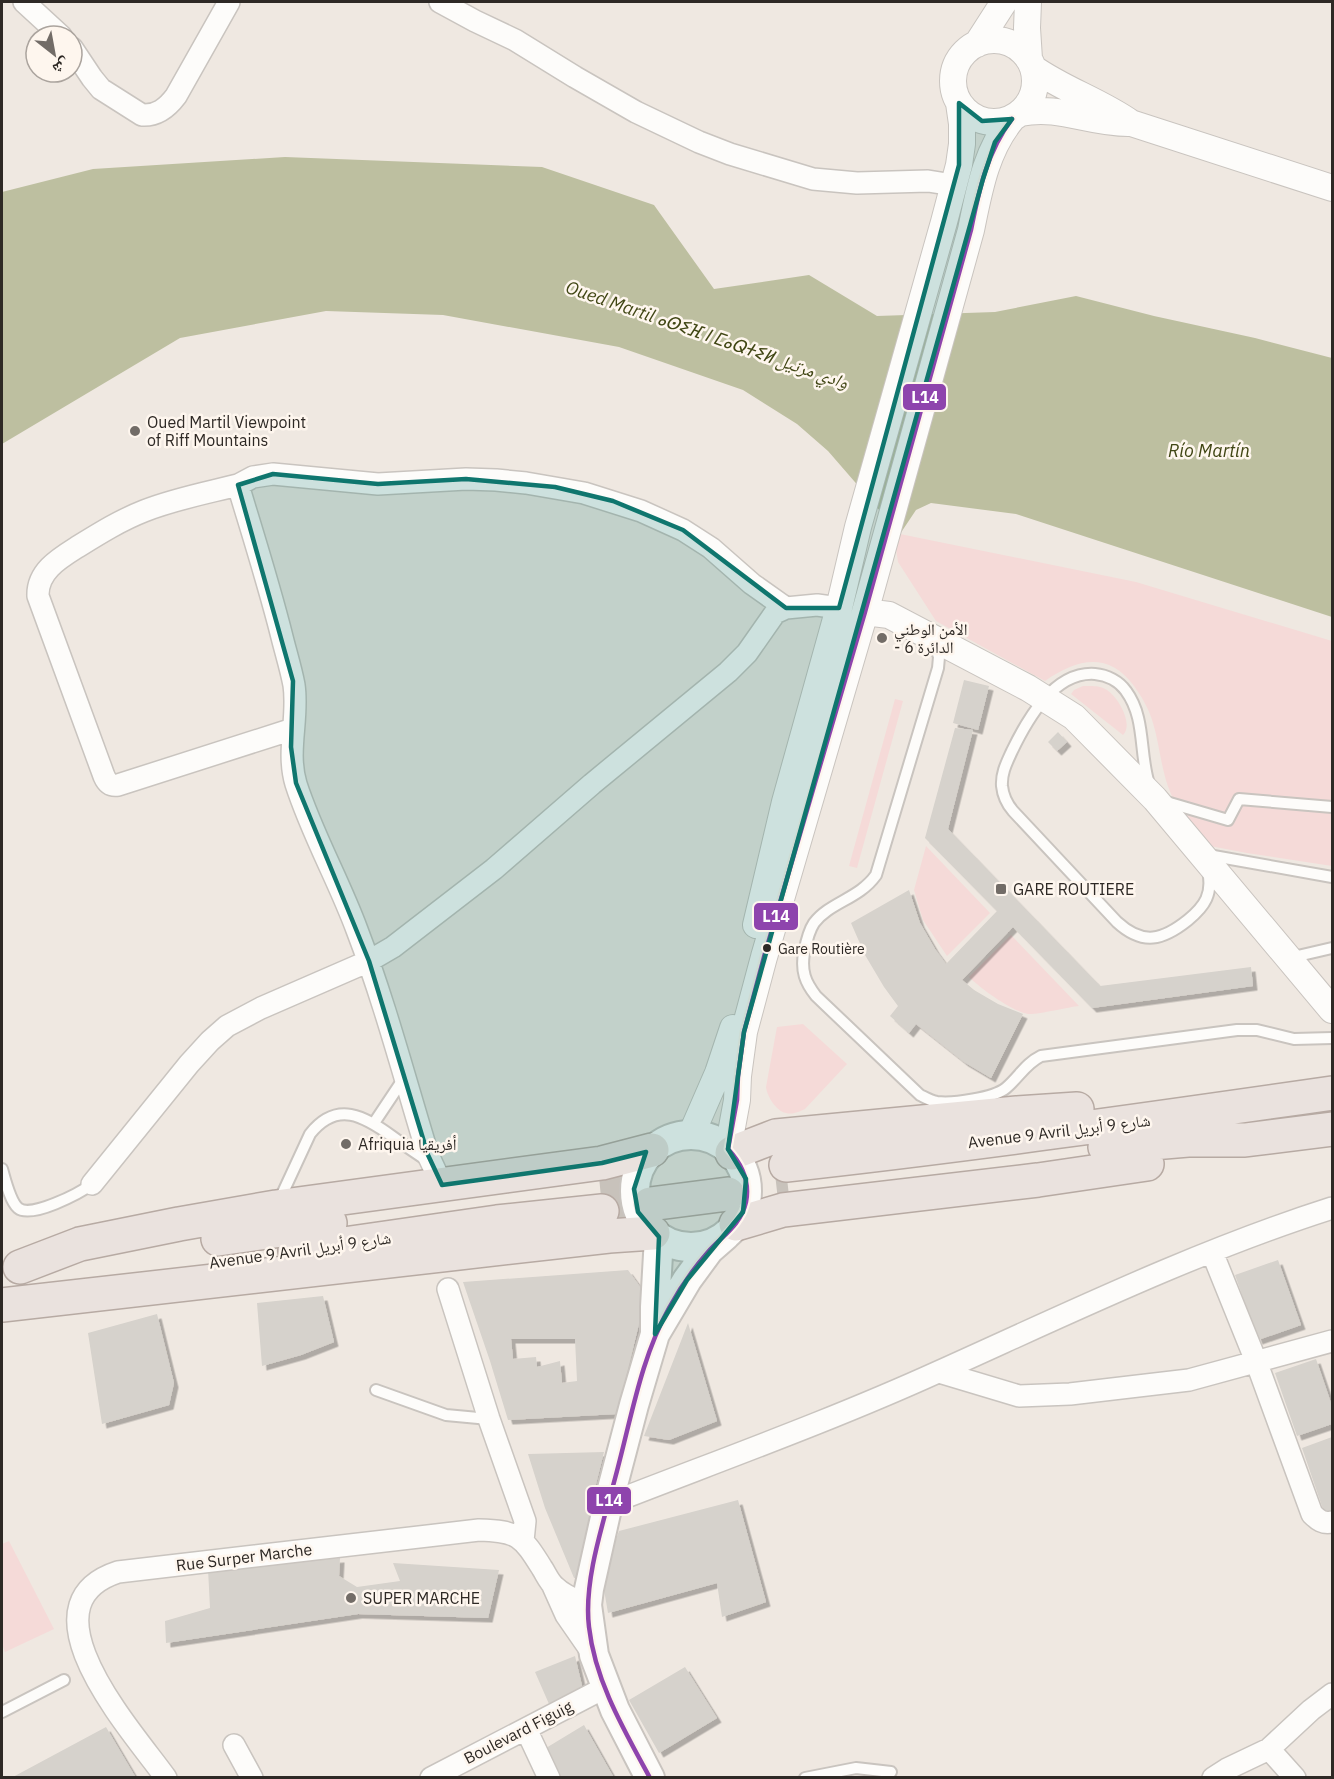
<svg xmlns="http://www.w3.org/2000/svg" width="1334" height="1779" font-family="'IBM Plex Sans','Noto Naskh Arabic','Noto Sans Tifinagh',sans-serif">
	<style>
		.green { fill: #f5dad8 }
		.water { fill: #bdbfa0 }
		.building { fill: #d6d2cc; fill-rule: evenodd; filter: url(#shadow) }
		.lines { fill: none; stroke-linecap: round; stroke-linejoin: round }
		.trunk-tunnel { stroke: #c8c2bb; stroke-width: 33; stroke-dasharray: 33 16; stroke-linecap: butt }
		.service-casing { stroke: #c9c4bf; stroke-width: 14 }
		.minor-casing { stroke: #c9c4bf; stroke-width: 24 }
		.tertiary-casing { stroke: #c9c4bf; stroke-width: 28 }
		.secondary-casing { stroke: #c9c4bf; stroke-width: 32 }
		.trunk-casing { stroke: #b7aaa3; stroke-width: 36 }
		.service { stroke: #fdfcfa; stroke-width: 10 }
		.minor { stroke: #fdfcfa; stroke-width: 21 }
		.tertiary { stroke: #fdfcfa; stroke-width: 26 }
		.secondary { stroke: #fdfcfa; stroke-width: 28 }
		.trunk { stroke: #eae2de; stroke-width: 33 }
		.bus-1-casing { stroke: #fef6ee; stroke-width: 9 }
		.bus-1 { stroke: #8e44ad; stroke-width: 4.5 }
		.marked { fill: #0f766e; fill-opacity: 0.2; stroke: #0f766e; stroke-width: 4.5; stroke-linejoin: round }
		.poi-dot { fill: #726c67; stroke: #fef6ee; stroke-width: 2 }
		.bus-dot { fill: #2e2925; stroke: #fef6ee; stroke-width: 2 }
		.labels { text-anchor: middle; stroke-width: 5; stroke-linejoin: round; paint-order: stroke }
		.bus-label { font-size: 14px; fill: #2e2925; stroke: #fef6ee; text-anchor: start }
		.poi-label { font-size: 16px; fill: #2e2925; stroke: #fef6ee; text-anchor: start }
		.street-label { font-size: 16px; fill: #2e2925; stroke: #fef6ee }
		.water-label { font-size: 18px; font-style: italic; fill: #404614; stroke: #fef6ee }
		.line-badge { stroke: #fef6ee; stroke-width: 2 }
		.badge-label { font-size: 16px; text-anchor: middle; font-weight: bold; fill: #fff }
	</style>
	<defs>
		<filter id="shadow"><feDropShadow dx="4.5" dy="4.5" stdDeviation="0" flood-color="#0004"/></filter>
	</defs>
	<rect width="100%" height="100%" fill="#efe8e1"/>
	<path class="green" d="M900,534L1136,582L1332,641V866L1247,853L1210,846C1200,833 1176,808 1171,794C1161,771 1160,746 1153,723C1149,709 1142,697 1134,686C1108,651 1077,659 1045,681L936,621L898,562L896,549Z
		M1083,686C1091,686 1100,685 1107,690C1118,697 1134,724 1123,735L1071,694L1074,690Z
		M895,699L903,701L857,868L849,866Z
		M926,846L990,913L947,956L923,920L914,890Z
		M1011,935L1079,1006C1069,1007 1036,1015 1028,1014C1012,1011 981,989 969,977Z
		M803,1024L847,1064L805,1109C800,1111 793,1115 786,1113C776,1111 767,1096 766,1087L777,1027Z
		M9,1541L54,1629L5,1652L2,1644V1544Z"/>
	<path class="water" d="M285,157L542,167L654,205L714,289L809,275L877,316L995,312L1076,296L1154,316L1255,338L1332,358V617L1016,514L931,503L916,510L900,534L828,451L797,424L743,390L619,347L443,315L326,311L180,338L2,444V192L93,169Z"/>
	<path class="building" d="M964,680L989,686L978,730L953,723Z
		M955,728L973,730L948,829L1100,986L1251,967L1253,986L1092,1008L1013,927L962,980L974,990L998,1004L1023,1014L991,1078L964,1062L916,1024L909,1033L890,1016L898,1006L884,987L865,955L851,923L909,890L920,923L935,949L946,964L997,911L925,838Z
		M1058,732L1067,742L1057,751L1048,742Z
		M1278,1260L1301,1325L1258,1340L1235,1275Z
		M628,1270L646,1295L617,1414L508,1420L490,1361L463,1282ZM511,1339H575L577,1381L562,1383L560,1361L537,1367L536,1357L513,1359Z
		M323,1296L334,1342L301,1355L262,1366L257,1303Z
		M157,1314L174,1383L169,1405L102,1424L88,1333Z
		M688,1323L717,1421L669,1440L644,1436Z
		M1316,1359L1332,1406V1424L1297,1436L1275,1373Z
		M1332,1437V1513L1325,1515L1302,1448Z
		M604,1452L591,1504L585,1577L574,1578L545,1508L528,1454Z
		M738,1500L766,1602L722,1617L717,1583L608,1613L602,1578L619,1531Z
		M340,1558L339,1576L357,1587L400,1581L393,1563L499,1570L488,1618L358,1614L166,1643L165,1621L210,1608L208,1569Z
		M575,1656L583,1690L549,1704L535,1672Z
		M685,1667L717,1718L659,1753L629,1700Z
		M584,1725L614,1778H561L546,1748Z
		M106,1727L136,1778H11Z"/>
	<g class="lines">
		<path class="trunk-tunnel" d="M600,1187L650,1182
			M728,1194L788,1187
			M602,1211L650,1204"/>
		<defs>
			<path id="service" d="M935,645L939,657L938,668L876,875C859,899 830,902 814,923C808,932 806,943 804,953C801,971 805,982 816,996L920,1095C926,1098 931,1101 937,1102C953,1104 994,1098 1006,1088C1020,1076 1025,1064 1041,1056L1237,1030H1257L1294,1039L1332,1038
				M1149,784C1139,753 1146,718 1126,691C1119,681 1107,675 1095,674C1054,671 1027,720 1012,751C1007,762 1001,773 1002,786C1003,796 1007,804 1013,811L1117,922C1143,946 1163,940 1188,920C1205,906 1213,894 1208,871
				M1163,801L1228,820L1239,799L1332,807
				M1208,855L1332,877
				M1289,958L1332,948
				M374,1123L404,1078
				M2,1169C5,1179 10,1201 18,1208C31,1219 80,1193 92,1184
				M279,1201L310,1134C337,1100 364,1116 393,1137C404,1145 416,1153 428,1161
				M376,1390L446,1415L489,1419
				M2,1712L64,1680
				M805,1778L856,1768L891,1772"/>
			<path id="minor" d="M24,2L61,36
				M440,2L475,21L515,40L575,77L636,112L699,142L730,154L813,179L857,183L928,181L953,185
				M72,48L92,78L101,89L142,115C157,116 167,108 176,96L229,2
				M238,485L253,477L273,474L378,484L466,479L496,480L526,483L584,493L641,511L683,530L711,548L752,584L786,608
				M293,729L118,785C111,786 107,783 104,776L38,596C37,571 60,558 79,546C100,533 121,520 144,511C174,499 206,493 238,485C253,535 269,585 282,637C286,653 291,669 294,685C299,718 286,751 296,784C312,834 339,881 357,930C385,1003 405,1080 428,1155L442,1185
				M92,1184L189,1064L210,1041L227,1026L261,1008L369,961L393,947L494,869L592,784L728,672L747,653L775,613L786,608L817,605L839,608
				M1212,1252L1256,1361L1312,1514C1318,1520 1323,1524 1332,1522
				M448,1289L489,1419L525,1521L523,1541
				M939,1372L1019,1396L1070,1394L1189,1380L1332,1341
				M608,1504C718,1461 830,1421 938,1372C1067,1314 1197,1251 1332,1208
				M553,1586L566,1615L593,1654
				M526,1729L549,1778
				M234,1745L252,1778
				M1269,1749L1295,1778
				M166,1778C134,1733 17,1605 118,1572L479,1530C518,1531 522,1536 542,1568C546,1574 549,1582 555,1587C564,1596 576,1600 587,1605
				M431,1778L606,1687
				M1213,1778L1227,1769L1269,1749L1311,1710L1332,1694"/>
			<path id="tertiary" d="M1028,2L1027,28L1029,59
				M953 81a41 41 0 1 1 82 0a41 41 0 1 1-82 0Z
				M977,44L1004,2
				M1033,68C1064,90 1100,101 1131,123L1332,188
				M1020,113C1060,105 1088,123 1128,123
				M865,612L889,615L1028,688L1074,717L1155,799L1332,1010
				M756,925L785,802L839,608L858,527L944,222L959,165L962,144V124L959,103
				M691,1135L718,1073L733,1028
				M728,1149L737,1100L738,1076L744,1032L764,957L865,612L971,230C979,191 986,150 1012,119"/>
			<path id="secondary" d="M635 1191a56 56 0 1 1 112 0a56 56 0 1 1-112 0Z
				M655,1331V1307L659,1237
				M650,1778L615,1710L594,1655L587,1605L589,1589L608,1504L634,1405L655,1334L687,1280L709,1250L725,1236"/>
			<path id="trunk" d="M1105,1147L1188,1140H1245L1332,1129
				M732,1153L776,1136L1017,1113L1077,1109
				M786,1165C968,1145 1151,1119 1332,1093
				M650,1204L728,1194
				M736,1224L783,1210L1038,1180L1147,1164
				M218,1239L330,1223
				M295,1251L497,1222L602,1211
				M20,1267L80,1244L179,1224L276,1207L602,1163L652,1150
				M2,1305L609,1236L653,1233"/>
		</defs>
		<use href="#service" class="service-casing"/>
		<use href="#minor" class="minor-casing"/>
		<use href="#tertiary" class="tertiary-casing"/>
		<use href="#secondary" class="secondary-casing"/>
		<use href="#trunk" class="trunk-casing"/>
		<use href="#service" class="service"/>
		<use href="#minor" class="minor"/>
		<use href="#tertiary" class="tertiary"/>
		<use href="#secondary" class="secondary"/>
		<use href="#trunk" class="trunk"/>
		<defs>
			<path id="bus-1" d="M650,1778C624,1730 595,1681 589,1627C583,1578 606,1515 618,1467C632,1414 642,1356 669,1308C680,1288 693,1269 708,1252C722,1236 741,1225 746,1202C750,1182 742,1164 728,1149L737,1100L738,1076L744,1032L764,957L865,612L971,230C979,190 987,152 1012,119"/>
		</defs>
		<use href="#bus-1" class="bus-1-casing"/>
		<use href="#bus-1" class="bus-1"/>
	</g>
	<path class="marked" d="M959,103L982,121L1012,119L995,142L983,179L744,1032L728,1149L746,1179L743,1212L687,1280L655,1334L659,1237L638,1212L634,1189L646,1152L602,1163L442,1185L428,1155L369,961L296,783L291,747L293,681L238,485L273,474L378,484L466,479L555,487L613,501L683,530L786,608H839L959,165Z"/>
	<g class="poi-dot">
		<circle cx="135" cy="431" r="6"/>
		<circle cx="882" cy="638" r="6"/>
		<rect x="995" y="883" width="12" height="12" rx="3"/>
		<circle cx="346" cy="1144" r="6"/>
		<circle cx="351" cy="1598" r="6"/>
	</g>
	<circle class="bus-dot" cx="767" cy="948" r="5"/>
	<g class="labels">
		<g class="bus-label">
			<text x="778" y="954">Gare Routière</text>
		</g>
		<g class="poi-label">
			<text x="147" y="428">Oued Martil Viewpoint<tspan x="147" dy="18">of Riff Mountains</tspan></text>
			<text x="894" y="635">الأمن الوطني<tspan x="894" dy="18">- الدائرة 6</tspan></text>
			<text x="1013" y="895">GARE ROUTIERE</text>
			<text x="358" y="1150">Afriquia أفريقيا</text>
			<text x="363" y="1604">SUPER MARCHE</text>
		</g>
		<g class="street-label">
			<text transform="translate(1059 1131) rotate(-7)" y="6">Avenue 9 Avril شارع 9 أبريل</text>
			<text transform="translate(300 1250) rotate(-8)" y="6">Avenue 9 Avril شارع 9 أبريل</text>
			<text transform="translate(244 1557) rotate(-7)" y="6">Rue Surper Marche</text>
			<text transform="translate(518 1732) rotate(-27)" y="6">Boulevard Figuig</text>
		</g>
		<g class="water-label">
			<text transform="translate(707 335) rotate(19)" y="6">Oued Martil ⴰⵙⵉⴼ ⵏ ⵎⴰⵕⵜⵉⵍ وادي مرتيل</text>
			<text x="1209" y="457">Río Martín</text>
		</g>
	</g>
	<g class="line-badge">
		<rect x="902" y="383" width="45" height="28" rx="6" fill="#8e44ad"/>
		<rect x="753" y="902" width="46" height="29" rx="6" fill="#8e44ad"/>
		<rect x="586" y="1486" width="46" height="29" rx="6" fill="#8e44ad"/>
	</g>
	<g class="badge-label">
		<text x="925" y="403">L14</text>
		<text x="776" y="922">L14</text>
		<text x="609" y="1506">L14</text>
	</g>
	<rect width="1334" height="1779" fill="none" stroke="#2e2925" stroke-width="6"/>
	<g transform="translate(54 54) rotate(149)"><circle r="28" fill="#fef6ee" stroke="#aba49e" stroke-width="1.5"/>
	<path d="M0-4.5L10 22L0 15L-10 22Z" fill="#726c67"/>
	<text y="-9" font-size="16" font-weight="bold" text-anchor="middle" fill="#2e2925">ش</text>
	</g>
</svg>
